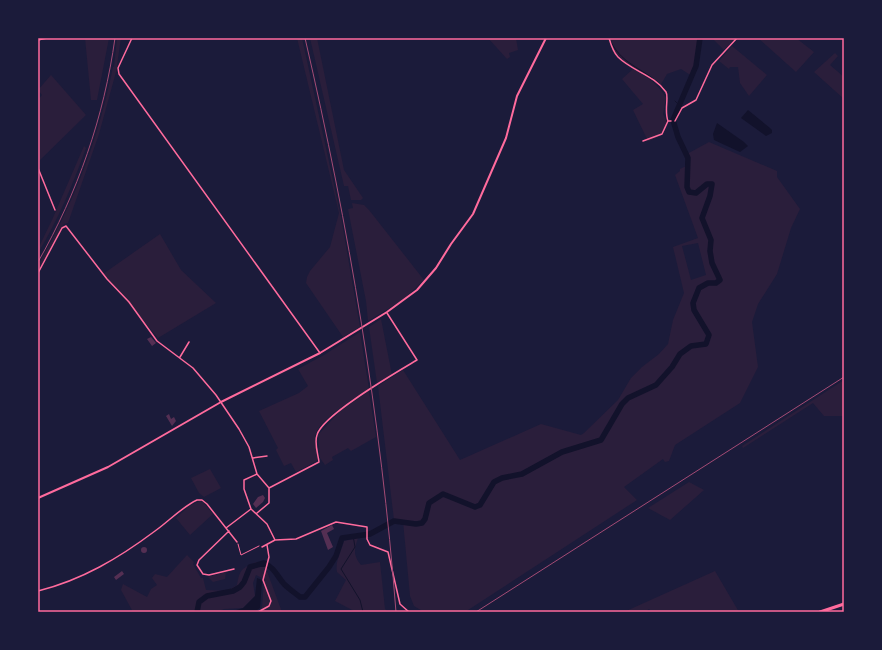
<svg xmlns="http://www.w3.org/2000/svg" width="882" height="650" font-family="'DejaVu Sans',sans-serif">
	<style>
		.green { fill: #2a1e3b; fill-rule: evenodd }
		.water { fill: #12122b }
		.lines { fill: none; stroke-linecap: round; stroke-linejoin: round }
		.stream { stroke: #12122b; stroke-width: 1 }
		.river { stroke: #12122b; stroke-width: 5.5 }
		.building { fill: #542f53 }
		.path { stroke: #ff6b9d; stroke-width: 1 }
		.minor { stroke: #ff6b9d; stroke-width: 1.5 }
		.tertiary { stroke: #ff6b9d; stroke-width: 2 }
		.primary { stroke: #ff6b9d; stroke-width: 3 }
		.rail { stroke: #a44b75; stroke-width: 1 }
		.neatline { fill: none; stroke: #ff6b9d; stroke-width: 1.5 }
	</style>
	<rect width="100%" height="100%" fill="#1b1b3a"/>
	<path class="green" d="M85,38H109L97,100H91Z
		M117,38H121L116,72L99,134L68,223L64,224L38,271V265C75,201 98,140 113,67H114Z
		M297,38H302L341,217L360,327L343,337L306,283L307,277L310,271L330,247L339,213Z
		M310,38H317L344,170L363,198L361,200H351L348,186H344Z
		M488,38H516L518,50L509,53L510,57L507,59Z
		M610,38H700C701,50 696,64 692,76L681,69L667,74L660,86C643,72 622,65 612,47L613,46Z
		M712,38H735L724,50Z
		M758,38H796L814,52L796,72Z
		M732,46L767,75L749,96L740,83L738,67H730L729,69L719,61Z
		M835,53L838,56L830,65L844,77V99L814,72Z
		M633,69C646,75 660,86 666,98L663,114L667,122L662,135L649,141H648L633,110L643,104L622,79Z
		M51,75L86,115L38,162V100L42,95L38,90Z
		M709,142L777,171V177L800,209L791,228L777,274L758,304L752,322L758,367L740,403L675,445L669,461L665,462L663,459L624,487L637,500L465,612H424L414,606L410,596L403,521L394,520L378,386L403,370L460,460L541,424L581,435L584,433L618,400L631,378L642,367L659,354L668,344L673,320L684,293L673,247L698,238L675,175L680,171V169L686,166V158L689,157L687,154ZM698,243L706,275L691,280L682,246Z
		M84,146L86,148C73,184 58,220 38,253V249L52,220Z
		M352,203L364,205L369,210L424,280L403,300L368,321L366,301L348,209L353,208Z
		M160,234L181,270L216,303L158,338L103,274Z
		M381,319L392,375L377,383L369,327Z
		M360,332L369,389C356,397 321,419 316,433C312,442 320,452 317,461L296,472L291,463L284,466L276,450L278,448L259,411L299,393L308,386L298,369L324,355Z
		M844,380V416H824L813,403L743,448L742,446Z
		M369,391L376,437L351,451L348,448L332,457L333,460L325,465L320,458L318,435L340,411Z
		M210,469L221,488L204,497L199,493L191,478Z
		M689,482L704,490L670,520L648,508Z
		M200,501L203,502L213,514L190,535L176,518L189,506Z
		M358,538C354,550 353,555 361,565L380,562L385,609L388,612H356L335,601L346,580L337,572C335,561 341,552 344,541Z
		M187,555L194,562L193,564L201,578H203L206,590L227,591L237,585C240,569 241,569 256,562L265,566L282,612H259L262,607L264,579L256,575L253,583L255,596L243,608L224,609L217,612H133L121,590L123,584L147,597L151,589L157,585L152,578L155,574L167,577Z
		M715,571L739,612H652L649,609L645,612H624Z
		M226,572L225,579L213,582L208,577Z"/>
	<path class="water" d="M748,110L770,128L772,130V133L766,136L741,118Z
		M717,123L744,142L748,146L740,152L714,140L713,134Z
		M257,578L262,580L260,608L254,612H230L243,608L255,596Z"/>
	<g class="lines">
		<path class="stream" d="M611,42C623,66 646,69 664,88
			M675,101L678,104
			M353,535L355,547L341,569L360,600L363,612"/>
		<path class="river" d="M197,612L199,602L207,596L233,591L240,587L244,582L250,567L264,563C275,568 277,576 284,584C289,589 295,593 300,597H305L329,567L336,556L342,538L370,534L394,521L416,524L422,523L425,519L429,503L443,494L475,507L480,505L494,482L502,478L522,474L562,452L601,440L622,404L628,398L656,385L672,367L680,354L691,346L706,344L709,335L694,310L693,303L699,288L708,283H716L720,280L712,263L710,251L711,240L702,218L710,196L712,184H707L696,193L689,192L687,187L688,158L678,137L673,120L696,66L700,38"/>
	</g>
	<path class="building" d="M151,337L156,343L152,346L147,339Z
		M169,414L171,419L174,417L176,421L172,426L166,416Z
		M263,495L265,498L263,502L256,508L253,504L258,497Z
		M332,525L334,529L327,533L333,547L328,550L321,531Z
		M141 550a3 3 0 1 1 6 0a3 3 0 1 1-6 0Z
		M122,571L124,574L116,580L114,577Z"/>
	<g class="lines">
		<path class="path" d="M238,544L241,555L259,546"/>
		<path class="minor" d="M132,38L118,68L119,74L320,353
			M609,38C611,45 613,52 618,57C632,71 654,75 666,92C669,97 664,111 668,121H671
			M38,40L47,38
			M675,121L682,108L696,100L712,65L737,38
			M643,141L662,134L668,121
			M38,168L55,210
			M38,273L62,228L66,226L107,279L129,302L157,341L193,368L216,395L239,429L249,447L257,474L269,488V503L257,513
			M180,357L189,342
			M253,458L267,456
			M257,474L244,480V489L251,509L267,524L275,540
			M269,488L319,462C318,454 314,443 317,435C322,415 397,372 417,360L387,313
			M226,528L251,509
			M229,531L199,560L197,565L203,574L209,575L234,569
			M275,540L296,539L336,522L367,527V539L370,545L388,552L400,604L409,612
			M262,547L275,540
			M38,591C82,580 119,558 155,531C169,521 182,507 197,500H202L207,504L237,542
			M258,612L269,606L271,601L263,580L269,557L267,545"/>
		<path class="tertiary" d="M38,498L108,467L221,402L320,353L387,312L417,290L436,268L451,244L473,214L506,138L517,96L546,38"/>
		<path class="primary" d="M820,612L844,604"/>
		<path class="rail" d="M305,38C349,227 381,418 396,612
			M38,262C78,192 104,117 115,38
			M476,612L844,377"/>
	</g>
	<rect width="882" height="650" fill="none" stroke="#1b1b3a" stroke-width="78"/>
	<rect x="39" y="39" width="804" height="572" class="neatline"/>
</svg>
